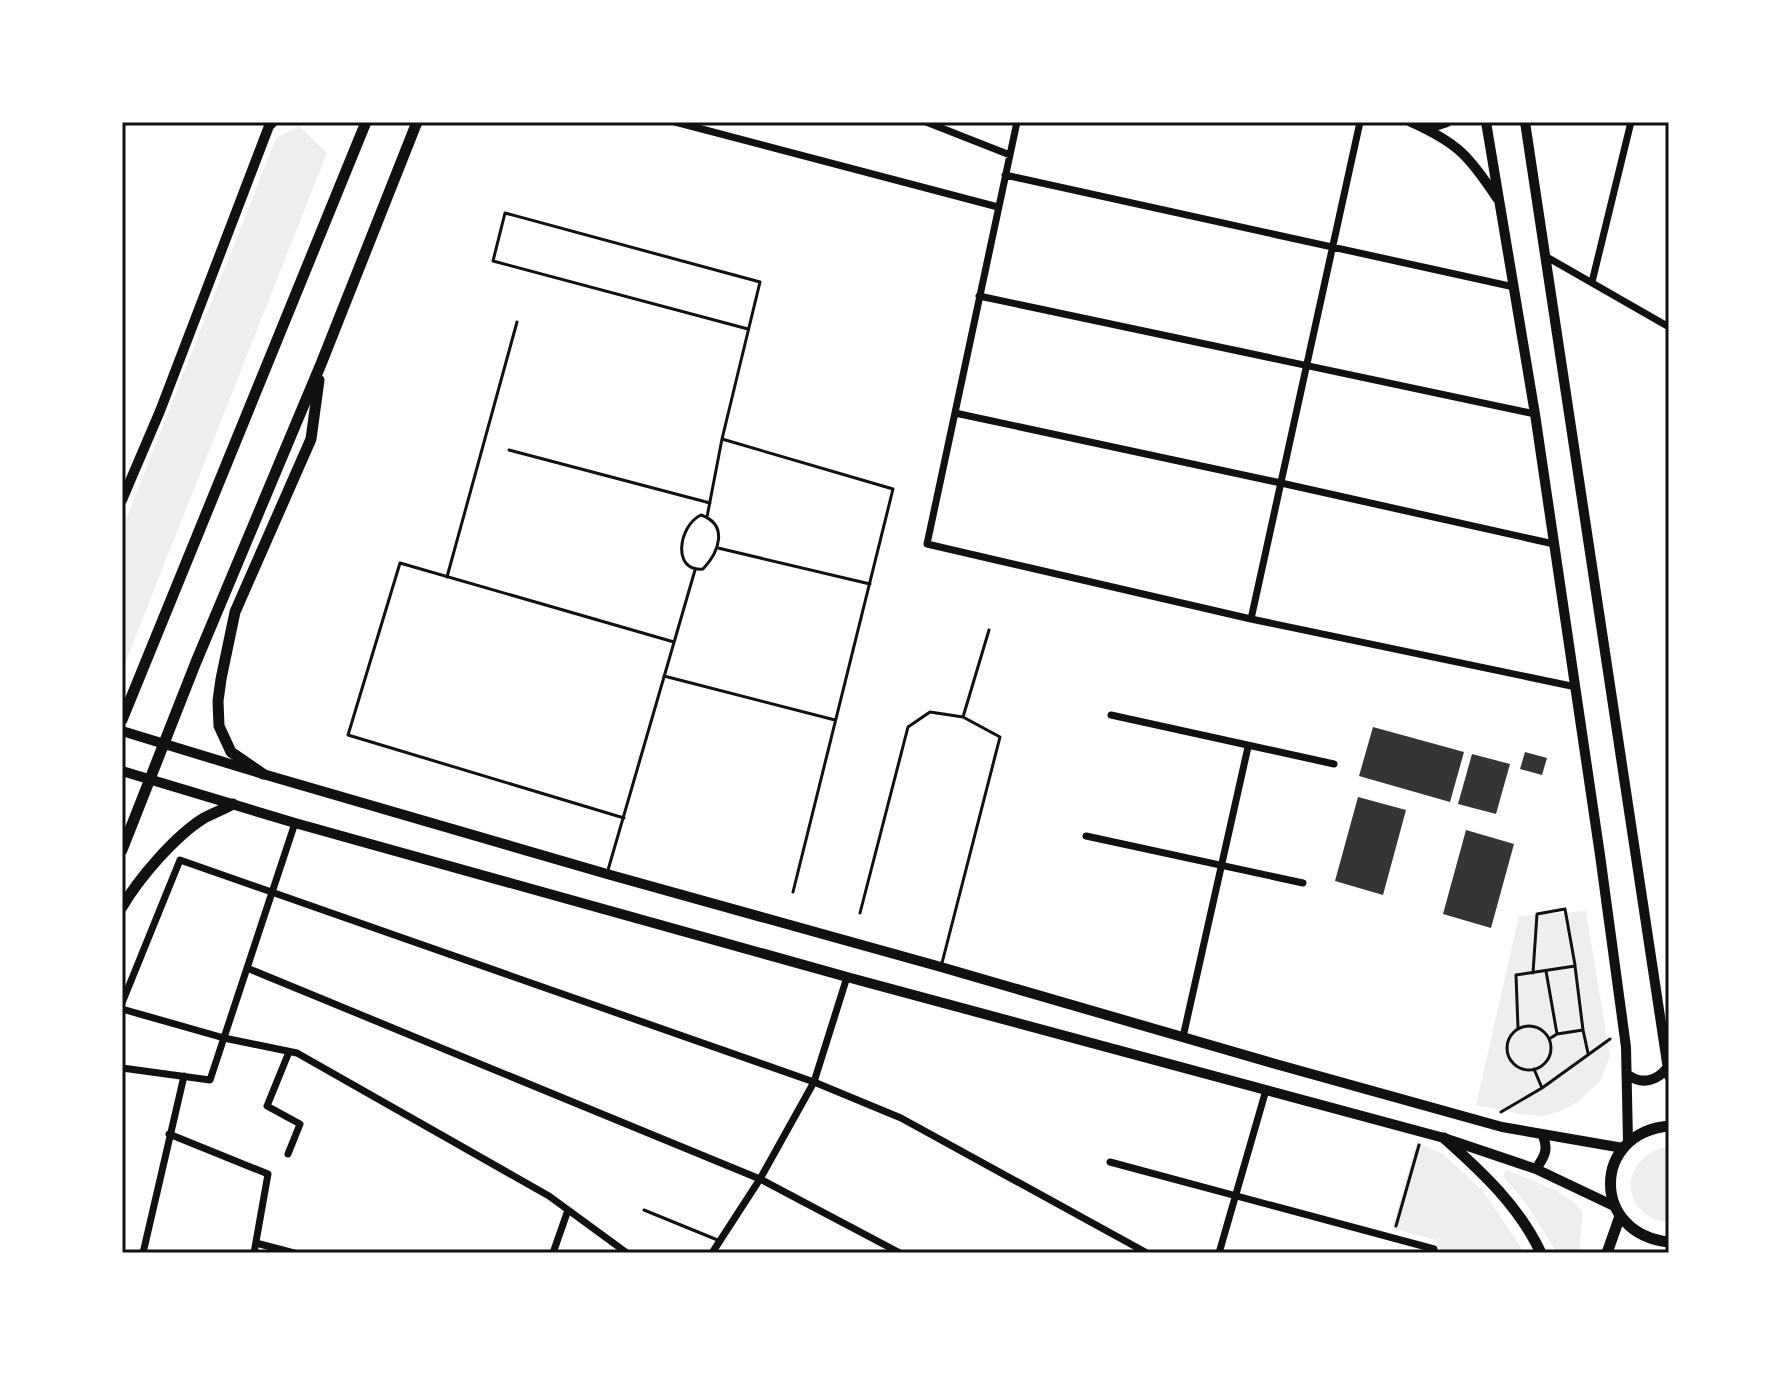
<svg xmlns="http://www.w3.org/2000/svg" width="1791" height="1375" font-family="'Work Sans',sans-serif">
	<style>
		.green { fill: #eee }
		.building { fill: #353535 }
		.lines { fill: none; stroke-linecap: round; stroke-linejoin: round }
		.path { stroke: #111; stroke-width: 3 }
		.service { stroke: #111; stroke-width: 3 }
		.minor { stroke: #111; stroke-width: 7 }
		.secondary { stroke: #111; stroke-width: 10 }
		.primary { stroke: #111; stroke-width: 11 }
		.trunk { stroke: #111; stroke-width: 11 }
		.neatline { fill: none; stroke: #111; stroke-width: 3 }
	</style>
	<rect width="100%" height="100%" fill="#fff"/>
	<path class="green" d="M299,126L327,153L122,671V530L276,138Z
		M1586,911L1610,1056L1600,1081L1579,1101L1561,1111L1543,1116L1520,1114L1476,1105L1519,916Z
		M1417,1142L1443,1154L1483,1191L1525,1253H1442L1436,1240L1392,1228Z
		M1661,1148H1669V1223C1622,1216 1617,1164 1661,1148Z
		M1507,1170C1527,1179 1574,1194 1583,1213L1579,1253H1557L1527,1205L1504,1177V1173Z"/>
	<path class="building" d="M1373,727L1464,752L1450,802L1359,776Z
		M1525,752L1547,758L1542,775L1520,769Z
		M1472,754L1510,764L1496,814L1458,804Z
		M1358,797L1406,810L1383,895L1335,881Z
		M1466,830L1514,844L1491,928L1443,914Z"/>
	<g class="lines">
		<path class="path" d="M1546,971L1557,1034
			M1533,973L1537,914L1565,909L1575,965
			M1507 1048a22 22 0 1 1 44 0a22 22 0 1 1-44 0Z
			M1518,1028L1516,975L1575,966L1583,1030L1557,1034L1549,1039
			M1583,1030L1588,1053
			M1534,1069L1542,1088
			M1501,1112L1542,1088L1610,1039
			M1396,1226L1419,1145"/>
		<path class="service" d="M722,439L893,489L793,892
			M509,450L710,503
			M701,515C729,525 719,552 703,569C671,572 679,525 701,515Z
			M707,517L722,439L760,282L505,213L493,261L748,329
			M718,548L870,584
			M447,577L517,322
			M664,676L835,720
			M963,717L989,630
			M624,818L348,735L400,563L674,642
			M608,870L695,570
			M860,913L908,727L930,712L963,717L1000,737L942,963
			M644,1210L720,1241"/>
		<path class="minor" d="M675,122L998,207
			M926,122L1010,155
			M1017,122L927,544L1251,619L1576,687
			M1005,175L1514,287
			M1545,256L1669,327
			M1592,282L1631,122
			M979,296L1535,414
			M955,413L1281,483L1554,544
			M1251,619L1360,122
			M1111,715L1334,764
			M1086,836L1303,883
			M247,968L760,1179L900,1253
			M122,1003L180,860L814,1082L901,1118L1147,1253
			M122,1009L224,1038L297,1053L549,1196L627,1253
			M1183,1037L1248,747
			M122,1068L210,1080L295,823
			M169,1134L268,1174L254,1253
			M288,1154L300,1124L267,1106L289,1052
			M1110,1162L1434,1249L1433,1253
			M256,1243L294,1253
			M143,1253L184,1076
			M553,1253L568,1210
			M712,1253L760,1179L814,1082L847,977
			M1219,1253L1266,1090"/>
		<path class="secondary" d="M1447,122L1438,125L1411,122C1458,143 1469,156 1497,198
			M1486,122L1535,414L1600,855L1626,1047L1628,1142
			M1525,122L1669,1076
			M122,500L160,411L269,126L273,122
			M122,731L263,774L607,874L941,967L1272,1063L1502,1127L1623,1148
			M122,771L295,823L847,977L1444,1138L1536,1169L1614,1206
			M1628,1075C1642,1085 1657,1081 1667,1068
			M1536,1169C1545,1156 1549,1149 1542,1134"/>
		<path class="primary" d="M1669,1126C1591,1133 1591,1234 1669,1242
			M1444,1138C1482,1172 1519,1206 1541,1253
			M1607,1253L1620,1216"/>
		<path class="trunk" d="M122,720L366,122
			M263,774L231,752L219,726L218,701L221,679L235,612L311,439L319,380
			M122,850L196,662L321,364L417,122
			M122,907C139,878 175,836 204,818C214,813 224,809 233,804"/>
	</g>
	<rect width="1791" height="1375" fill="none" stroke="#ffffff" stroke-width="248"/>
	<rect x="124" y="124" width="1543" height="1127" class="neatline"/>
</svg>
